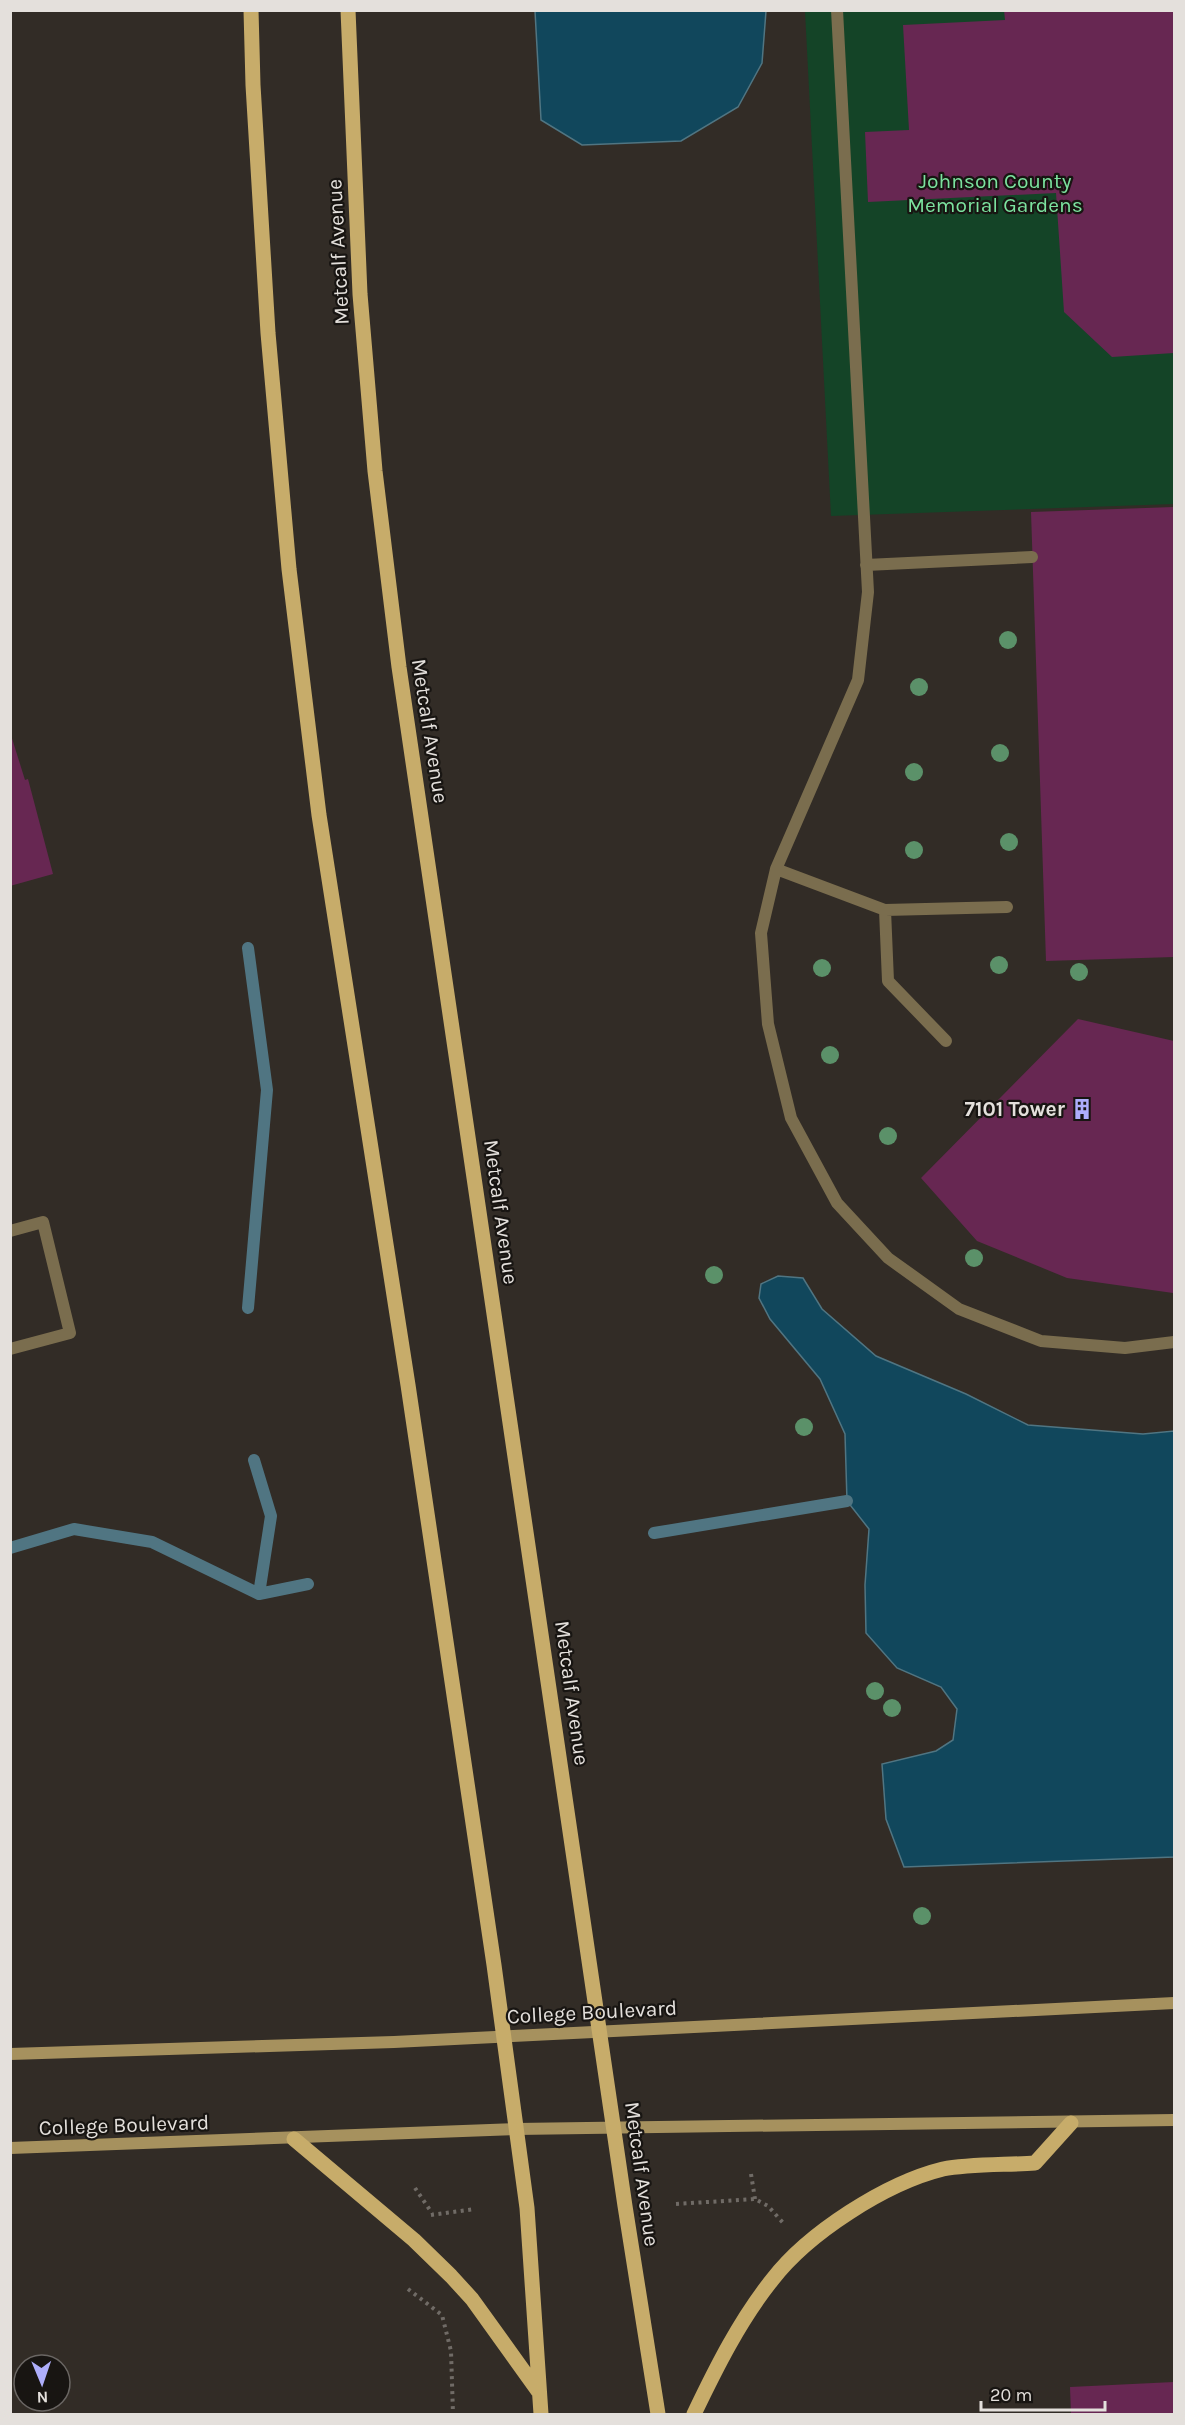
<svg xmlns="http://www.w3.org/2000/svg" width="1185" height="2425" font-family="Karla,sans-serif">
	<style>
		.green { fill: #144427 }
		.water { fill: #11475c; stroke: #507582; stroke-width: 1.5 }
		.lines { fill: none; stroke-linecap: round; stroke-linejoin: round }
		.stream { stroke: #507582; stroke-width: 12 }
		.building { fill: #672752 }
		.path { stroke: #706b66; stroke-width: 4; stroke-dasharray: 3 4.5; stroke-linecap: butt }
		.lane { stroke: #7a6d4e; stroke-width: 12 }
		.secondary { stroke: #a6915e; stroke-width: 12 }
		.primary { stroke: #c7ac6a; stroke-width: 15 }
		.tree { fill: #5b9169 }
		.labels { text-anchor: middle; stroke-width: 4.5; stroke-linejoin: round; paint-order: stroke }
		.park-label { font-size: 21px; fill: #7ce39f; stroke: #181512 }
		.street-label { font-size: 21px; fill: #e4e0dc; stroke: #181512 }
		.poi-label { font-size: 21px; font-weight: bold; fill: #e4e0dc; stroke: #181512; text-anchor: end }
	</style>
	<rect width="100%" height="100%" fill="#322c26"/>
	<path class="green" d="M805,11H1174V504L831,516Z"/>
	<path class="water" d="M535,11H766L762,63L738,107L681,141L582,145L541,120Z
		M778,1276L803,1278L822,1309L876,1356L966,1394L1028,1425L1143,1434L1174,1431V1857L904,1867L886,1819L882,1764L936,1751L953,1740L957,1709L941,1687L897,1668L866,1633L865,1585L869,1529L847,1501L845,1434L820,1379L770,1319L759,1298L761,1284Z"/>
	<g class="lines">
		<path class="stream" d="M248,948L267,1090L248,1308
			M254,1460L271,1516L259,1594
			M654,1533L847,1501
			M10,1548L74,1529L152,1542L259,1594L308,1584"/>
	</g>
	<path class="building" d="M1004,10H1174V353L1112,357L1064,312L1056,193L868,202L865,132L909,130L903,25L1005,20Z
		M1174,507V957L1046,961L1031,512Z
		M10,732L25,780L28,779L53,874L10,886Z
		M1078,1019L1174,1041L1173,1293L1067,1278L977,1241L921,1178Z
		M1174,2382V2414H1071L1070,2387Z"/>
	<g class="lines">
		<path class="path" d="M751,2174L755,2199
			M415,2188L432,2213
			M676,2204L755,2199L768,2206L785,2225
			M431,2215L475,2209
			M408,2289L442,2315L451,2351L453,2414"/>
		<path class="lane" d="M837,10L868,592L858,680L776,869L761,933L768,1024L791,1118L837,1203L888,1258L959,1309L1041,1341L1125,1348L1174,1342
			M866,565L1032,557
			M776,869L885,910L1007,907
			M885,910L888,981L946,1041
			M10,1231L43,1222L70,1333L10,1349"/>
		<path class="secondary" d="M10,2054L394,2042L1174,2003
			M10,2148L516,2129L1174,2120"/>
		<path class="primary" d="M251,10L253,85L268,333L289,569L319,815L408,1385L494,1965L527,2208L541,2414
			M348,10L360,294L375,471L399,667L625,2206L658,2414
			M294,2139L414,2240L451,2276L472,2299L538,2391
			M694,2414C716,2368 740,2320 772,2280C808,2233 886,2183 943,2169C968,2164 1008,2165 1035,2163L1071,2123"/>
	</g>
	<g class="tree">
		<circle cx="1008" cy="640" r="9"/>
		<circle cx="919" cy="687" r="9"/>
		<circle cx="1000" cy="753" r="9"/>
		<circle cx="914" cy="772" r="9"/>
		<circle cx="1009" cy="842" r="9"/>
		<circle cx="914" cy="850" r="9"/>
		<circle cx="999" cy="965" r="9"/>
		<circle cx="822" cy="968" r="9"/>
		<circle cx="1079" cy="972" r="9"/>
		<circle cx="830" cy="1055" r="9"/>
		<circle cx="888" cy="1136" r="9"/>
		<circle cx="974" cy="1258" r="9"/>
		<circle cx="714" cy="1275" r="9"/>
		<circle cx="804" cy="1427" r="9"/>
		<circle cx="875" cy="1691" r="9"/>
		<circle cx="892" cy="1708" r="9"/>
		<circle cx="922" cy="1916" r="9"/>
	</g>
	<defs>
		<symbol id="building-bare" viewBox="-9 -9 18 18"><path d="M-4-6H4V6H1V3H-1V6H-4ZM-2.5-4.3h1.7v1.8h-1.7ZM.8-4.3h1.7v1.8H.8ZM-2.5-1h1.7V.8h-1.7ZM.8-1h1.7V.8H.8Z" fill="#aeaefb" stroke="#181512" stroke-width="2.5" paint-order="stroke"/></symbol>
	</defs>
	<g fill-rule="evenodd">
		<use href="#building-bare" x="1067" y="1094" width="30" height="30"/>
	</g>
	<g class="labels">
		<g class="park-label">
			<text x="995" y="188">Johnson County<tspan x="995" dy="24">Memorial Gardens</tspan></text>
		</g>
		<g class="street-label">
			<text transform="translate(338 252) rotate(-93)" y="7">Metcalf Avenue</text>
			<text transform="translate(430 731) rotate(81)" y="7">Metcalf Avenue</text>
			<text transform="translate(501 1212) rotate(82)" y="7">Metcalf Avenue</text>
			<text transform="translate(572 1693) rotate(82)" y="7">Metcalf Avenue</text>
			<text transform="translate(592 2012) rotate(-3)" y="7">College Boulevard</text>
			<text transform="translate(124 2125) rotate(-2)" y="7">College Boulevard</text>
			<text transform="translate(642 2174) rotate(82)" y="7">Metcalf Avenue</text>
		</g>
		<g class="poi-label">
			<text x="1065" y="1116">7101 Tower</text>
		</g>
	</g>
	<rect width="1185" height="2425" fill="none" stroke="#e4e0dc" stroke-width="24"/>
	<g transform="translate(42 2383) rotate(178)"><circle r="28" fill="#181512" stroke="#6a6663" stroke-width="1.5"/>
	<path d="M0-4.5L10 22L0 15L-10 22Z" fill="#aeaefb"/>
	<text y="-9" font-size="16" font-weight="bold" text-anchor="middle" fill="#e4e0dc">N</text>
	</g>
	<path d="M981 2401v9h124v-9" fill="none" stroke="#e4e0dc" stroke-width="3"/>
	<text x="990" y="2401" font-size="18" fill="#e4e0dc" stroke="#181512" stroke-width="4.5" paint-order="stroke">20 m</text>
</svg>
